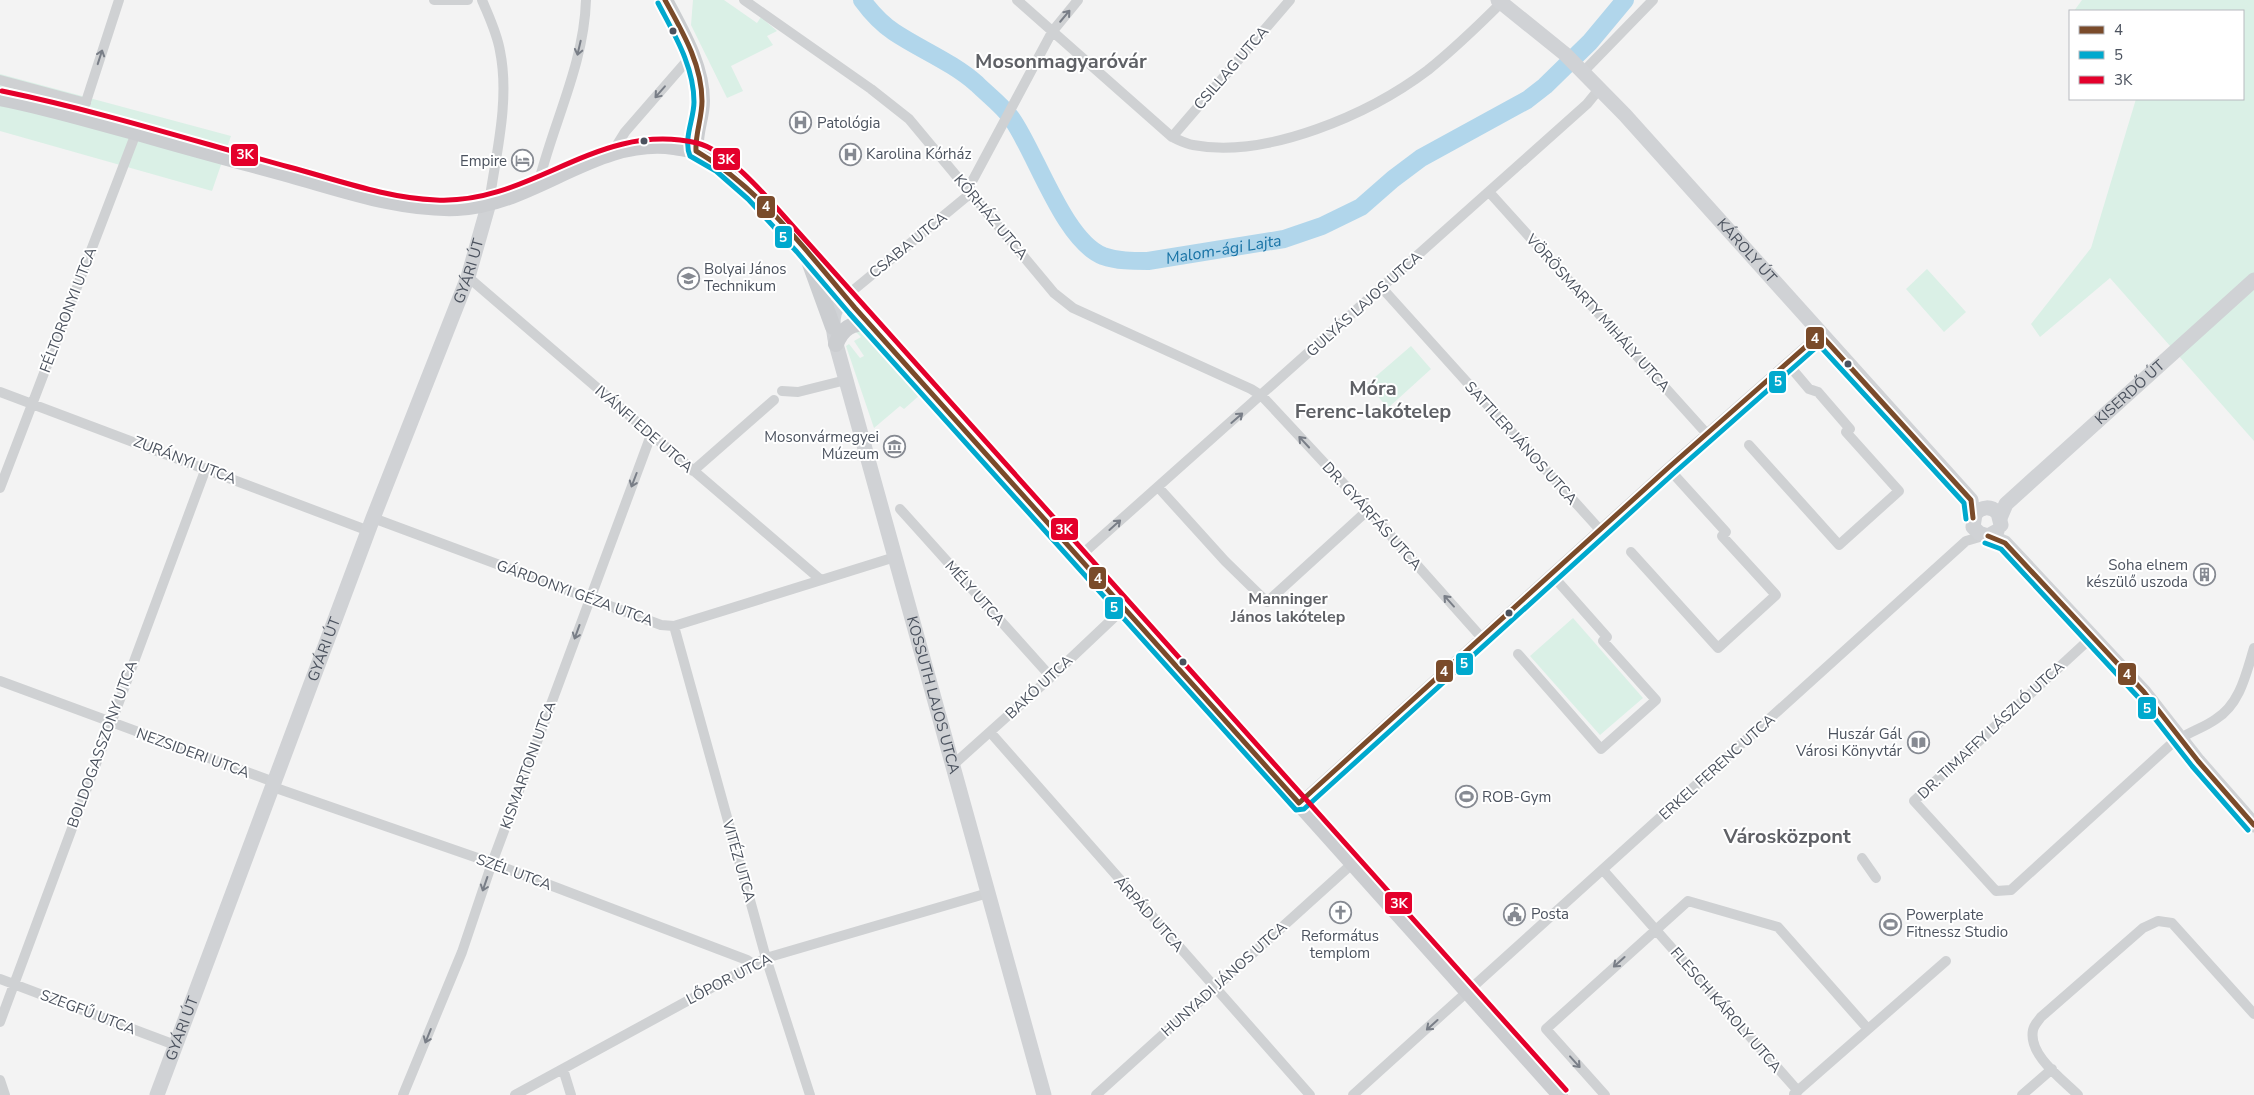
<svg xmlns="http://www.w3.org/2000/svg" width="2254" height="1095" font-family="'Nunito Sans',sans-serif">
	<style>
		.green { fill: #daf0e6 }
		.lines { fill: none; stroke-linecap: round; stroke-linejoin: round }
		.river { stroke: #b1d6eb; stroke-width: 18 }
		.street { stroke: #cfd1d3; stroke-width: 10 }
		.secondary { stroke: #d0d2d5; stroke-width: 15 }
		.primary { stroke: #cbcdd0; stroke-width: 16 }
		.bus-1-casing { stroke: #fff; stroke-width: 9 }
		.bus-2-casing { stroke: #fff; stroke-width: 9 }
		.bus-3-casing { stroke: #fff; stroke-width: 9 }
		.bus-1 { stroke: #7a4b2a; stroke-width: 5 }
		.bus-2 { stroke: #00a9ce; stroke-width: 5 }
		.bus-3 { stroke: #e4002b; stroke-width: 5 }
		.oneway { stroke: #797e87 }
		.bus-dot { fill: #4b525e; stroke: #fff; stroke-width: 2 }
		.labels { text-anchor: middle; stroke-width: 4; stroke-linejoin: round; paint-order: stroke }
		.street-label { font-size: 15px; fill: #4b525e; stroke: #fff }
		.poi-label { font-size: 15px; fill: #4b525e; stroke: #fff; text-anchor: start }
		.water-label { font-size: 16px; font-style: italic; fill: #1772a5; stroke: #fff }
		.neighbourhood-label { font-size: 16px; font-weight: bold; fill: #5f6166; stroke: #fff }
		.district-label { font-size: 20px; font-weight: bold; fill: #5f6166; stroke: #fff }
		.line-badge { stroke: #fff; stroke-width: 2 }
		.badge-label { font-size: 14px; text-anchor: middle; font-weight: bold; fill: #fff }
	</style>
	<rect width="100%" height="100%" fill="#f3f3f3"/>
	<path class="green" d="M693,0H724L757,23L761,17L777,31L767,36L773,45L731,66L743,91L727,98L691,25Z
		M2082,0H2254V441L2110,278L2040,337L2031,324L2091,248L2136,99H2243V11H2074Z
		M0,74L231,136L212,191L0,131Z
		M1927,269L1966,312L1944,332L1906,289Z
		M853,329L866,333L921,394L904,409L900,406L874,428L846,346L849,344L860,358L864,356L854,341L861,337Z
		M1411,346L1431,369L1388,408L1367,384Z
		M1573,618L1643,698L1600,735L1530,656Z"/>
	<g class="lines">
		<path class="river" id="s1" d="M862,0C870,11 882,24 894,32C921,50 952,62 977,84C988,95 1003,106 1012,119C1036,153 1064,241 1103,256C1117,261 1133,261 1148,261L1284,239L1322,226L1361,207L1393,179L1421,158L1527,100L1545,86L1590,42L1625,0"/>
		<path class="street" d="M434,0H468
			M482,0C489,17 497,33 500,51C510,100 496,154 489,203
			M744,0L871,89L909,119L1054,293L1073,308L1251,389L1262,396L1368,510L1482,638
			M1017,0L1172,137C1179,140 1186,144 1193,145C1267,159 1370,114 1428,70C1454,49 1480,24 1504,0
			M1584,71L1653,0
			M0,80L86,103
			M81,117L119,0
			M1172,137L1290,0
			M612,153L625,132L692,55
			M538,185C553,123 584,65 586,0
			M968,189L1052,32L1078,0
			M1490,193L1707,434
			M468,277L821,580
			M1382,288L1601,531
			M845,297L971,193
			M782,391L798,392L846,380
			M0,392L369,531
			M1749,445L1839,545L1899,491L1846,432L1850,429L1818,392L1809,389L1787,363
			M693,471L774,400
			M1158,487L1225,561L1267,602L1368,510
			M0,488L136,133
			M900,509L1051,677
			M373,518L661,625L674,626L895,557
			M1631,552L1718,648L1776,595L1722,536L1726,532L1668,468
			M1079,557L1587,104L1600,88
			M674,626L766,958L810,1095
			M2093,636L1914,801L1996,891L2011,890L2179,737
			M1518,654L1601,749L1656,700L1603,641L1607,637L1552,575
			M0,681L274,782
			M990,732L1310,1095
			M2181,738C2192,731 2205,727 2216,719C2240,704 2246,674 2254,648
			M953,765L1051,677L1124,608
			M273,787L492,863L747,960L753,964
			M1299,803L1668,468L1820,334
			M1862,858L1876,878
			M1603,870L1798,1091
			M0,979L175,1045
			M0,1022L206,468
			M563,1069L571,1095
			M0,1080L5,1095
			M1794,1094L1946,961
			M403,1095L462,952L492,863L651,435
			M515,1095L766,958L988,893
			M1096,1095L1353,863
			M1353,1095L1966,541L1983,536
			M1605,1095L1546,1029L1688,901L1778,927L1868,1029
			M2022,1095L2052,1069
			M2078,1095C2062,1079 2028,1055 2033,1030C2034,1025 2038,1021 2041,1017L2143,928L2158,921L2172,923L2254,1014"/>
		<g class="secondary">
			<path id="s2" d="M1498,0L1565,54L1625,115L1971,500L1973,518"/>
			<path id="s3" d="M845,297C830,310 832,325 836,344L1044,1095"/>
			<path id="s4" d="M2000,518L2006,504L2254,280"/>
			<path d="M1997,531L1988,536L1979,533L1973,527L1975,514C1982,506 1991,506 1998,513L2001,525"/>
			<path d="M1988,536L2005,543L2144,692L2198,761L2254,825"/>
			<path id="s5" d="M157,1095L373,518L468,277L489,203"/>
		</g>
		<path class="primary" d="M665,0C681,31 702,65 702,101C702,118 694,133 696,151
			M0,98C47,107 92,121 138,133C189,148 239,161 290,175C344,190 400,210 457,208C534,205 596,136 674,147C682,149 691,149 698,151C728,165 751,192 773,216C802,246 828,277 855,308L1560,1095
			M809,261L833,327
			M836,344C842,328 852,323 868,323"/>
		<defs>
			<path id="bus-1" d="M665,0C682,31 702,64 702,101C702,118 695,134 696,151C760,188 807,252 855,308L1299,803L1668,468L1820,334L1971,500L1973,518
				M1988,536L2005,543L2144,692L2198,761L2254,825"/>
			<path id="bus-2" d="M658,3C674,34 694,66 694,102C694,119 683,139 690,156L716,171L748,199L797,252L849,313L1296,810L1304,809L1673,474L1819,345L1964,503L1966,519
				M1985,543L2001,549L2138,697L2192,766L2248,830"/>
			<path id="bus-3" d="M2,91C99,111 194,141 289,167C338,180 386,198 436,200C532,205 597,120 697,143C731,151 776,208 800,234L1566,1090"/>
		</defs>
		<use href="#bus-1" class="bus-1-casing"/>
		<use href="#bus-2" class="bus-2-casing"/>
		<use href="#bus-3" class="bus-3-casing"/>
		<use href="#bus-1" class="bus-1"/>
		<use href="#bus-2" class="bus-2"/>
		<use href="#bus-3" class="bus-3"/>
	</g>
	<defs><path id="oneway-shaft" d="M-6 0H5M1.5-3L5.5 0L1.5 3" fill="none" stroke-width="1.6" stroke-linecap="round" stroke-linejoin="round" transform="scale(1.25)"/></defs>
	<g class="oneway">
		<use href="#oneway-shaft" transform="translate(1065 16) rotate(-50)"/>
		<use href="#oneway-shaft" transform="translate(579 48) rotate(103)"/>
		<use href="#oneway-shaft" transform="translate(100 57) rotate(-72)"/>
		<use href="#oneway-shaft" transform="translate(660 92) rotate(131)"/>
		<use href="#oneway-shaft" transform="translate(1237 418) rotate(-41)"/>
		<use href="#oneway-shaft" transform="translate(1304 442) rotate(-133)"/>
		<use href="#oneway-shaft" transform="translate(634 480) rotate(111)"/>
		<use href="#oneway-shaft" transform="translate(1115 525) rotate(-42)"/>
		<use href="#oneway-shaft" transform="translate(1449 601) rotate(-132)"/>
		<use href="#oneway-shaft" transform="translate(577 632) rotate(110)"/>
		<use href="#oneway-shaft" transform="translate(485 884) rotate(109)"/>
		<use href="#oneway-shaft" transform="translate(1619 962) rotate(138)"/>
		<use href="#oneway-shaft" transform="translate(1432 1025) rotate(138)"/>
		<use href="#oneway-shaft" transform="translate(428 1036) rotate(112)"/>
		<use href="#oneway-shaft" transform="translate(1575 1062) rotate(48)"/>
	</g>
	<defs>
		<symbol id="hospital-ring" viewBox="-11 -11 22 22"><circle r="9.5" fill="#fff" stroke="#868a92" stroke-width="1.5"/><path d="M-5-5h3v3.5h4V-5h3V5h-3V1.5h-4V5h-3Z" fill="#868a92"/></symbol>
		<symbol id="hotel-ring" viewBox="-11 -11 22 22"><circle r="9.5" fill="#fff" stroke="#868a92" stroke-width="1.5"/><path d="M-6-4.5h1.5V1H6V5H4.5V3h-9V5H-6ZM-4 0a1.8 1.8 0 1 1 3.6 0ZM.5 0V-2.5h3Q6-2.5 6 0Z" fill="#868a92"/></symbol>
		<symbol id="school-ring" viewBox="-11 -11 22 22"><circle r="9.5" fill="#fff" stroke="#868a92" stroke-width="1.5"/><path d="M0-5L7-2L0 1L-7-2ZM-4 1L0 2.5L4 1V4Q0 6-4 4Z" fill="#868a92"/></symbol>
		<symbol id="museum-ring" viewBox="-11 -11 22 22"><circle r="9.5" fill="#fff" stroke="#868a92" stroke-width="1.5"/><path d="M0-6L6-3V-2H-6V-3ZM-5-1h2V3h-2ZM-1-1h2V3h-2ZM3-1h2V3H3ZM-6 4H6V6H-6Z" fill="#868a92"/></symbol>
		<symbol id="building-ring" viewBox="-11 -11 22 22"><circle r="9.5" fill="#fff" stroke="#868a92" stroke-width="1.5"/><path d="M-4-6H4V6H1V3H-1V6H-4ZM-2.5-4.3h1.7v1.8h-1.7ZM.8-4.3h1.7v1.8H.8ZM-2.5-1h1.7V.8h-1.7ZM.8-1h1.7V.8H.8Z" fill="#868a92"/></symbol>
		<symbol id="library-ring" viewBox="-11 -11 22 22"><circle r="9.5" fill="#fff" stroke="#868a92" stroke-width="1.5"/><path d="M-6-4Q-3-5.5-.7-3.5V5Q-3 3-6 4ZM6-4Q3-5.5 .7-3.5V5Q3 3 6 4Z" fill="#868a92"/></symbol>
		<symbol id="stadium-ring" viewBox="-11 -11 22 22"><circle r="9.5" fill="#fff" stroke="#868a92" stroke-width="1.5"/><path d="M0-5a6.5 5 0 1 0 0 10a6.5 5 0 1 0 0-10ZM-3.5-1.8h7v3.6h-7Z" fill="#868a92"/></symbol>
		<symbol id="church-ring" viewBox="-11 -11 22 22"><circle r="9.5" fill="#fff" stroke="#868a92" stroke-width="1.5"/><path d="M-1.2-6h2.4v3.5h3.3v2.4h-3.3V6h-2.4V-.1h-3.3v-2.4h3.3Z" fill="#868a92"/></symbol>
		<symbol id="civic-ring" viewBox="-11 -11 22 22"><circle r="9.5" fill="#fff" stroke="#868a92" stroke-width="1.5"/><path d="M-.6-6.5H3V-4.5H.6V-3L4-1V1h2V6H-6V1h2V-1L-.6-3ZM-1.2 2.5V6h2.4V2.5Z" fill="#868a92"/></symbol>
	</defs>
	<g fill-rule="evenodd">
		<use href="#hospital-ring" x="788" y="110" width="25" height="25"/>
		<use href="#hospital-ring" x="838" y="142" width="25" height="25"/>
		<use href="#hotel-ring" x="510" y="148" width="25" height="25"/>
		<use href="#school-ring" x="676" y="266" width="25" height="25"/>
		<use href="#museum-ring" x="882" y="434" width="25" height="25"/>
		<use href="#building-ring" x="2192" y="562" width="25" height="25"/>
		<use href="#library-ring" x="1906" y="730" width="25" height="25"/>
		<use href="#stadium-ring" x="1454" y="784" width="25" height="25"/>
		<use href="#church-ring" x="1328" y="900" width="25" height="25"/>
		<use href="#civic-ring" x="1502" y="902" width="25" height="25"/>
		<use href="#stadium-ring" x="1878" y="912" width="25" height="25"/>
	</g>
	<g class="bus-dot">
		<circle cx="673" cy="31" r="4.5"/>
		<circle cx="644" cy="141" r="4.5"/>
		<circle cx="1848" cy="364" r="4.5"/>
		<circle cx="1509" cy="613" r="4.5"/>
		<circle cx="1183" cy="662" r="4.5"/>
	</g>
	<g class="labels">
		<g class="street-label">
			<text transform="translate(1231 68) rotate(-49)" y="5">CSILLAG UTCA</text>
			<text transform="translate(991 217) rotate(50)" y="5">KÓRHÁZ UTCA</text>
			<text transform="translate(908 245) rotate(-39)" y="5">CSABA UTCA</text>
			<text dy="5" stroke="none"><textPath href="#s2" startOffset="354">KÁROLY ÚT</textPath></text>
			<text dy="5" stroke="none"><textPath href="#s5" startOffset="881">GYÁRI ÚT</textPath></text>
			<text transform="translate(1364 304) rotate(-42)" y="5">GULYÁS LAJOS UTCA</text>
			<text transform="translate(68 310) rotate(-69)" y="5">FÉLTORONYI UTCA</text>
			<text transform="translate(1598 313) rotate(48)" y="5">VÖRÖSMARTY MIHÁLY UTCA</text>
			<text dy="5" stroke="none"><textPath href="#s4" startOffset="182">KISERDŐ ÚT</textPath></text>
			<text transform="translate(644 429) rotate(41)" y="5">IVÁNFI EDE UTCA</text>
			<text transform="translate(1521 443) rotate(48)" y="5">SATTLER JÁNOS UTCA</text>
			<text transform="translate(185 460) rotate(21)" y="5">ZURÁNYI UTCA</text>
			<text transform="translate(1372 516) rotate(48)" y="5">DR. GYÁRFÁS UTCA</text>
			<text transform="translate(575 593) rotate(20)" y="5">GÁRDONYI GÉZA UTCA</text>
			<text transform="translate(975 593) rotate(48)" y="5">MÉLY UTCA</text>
			<text dy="5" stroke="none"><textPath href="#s5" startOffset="476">GYÁRI ÚT</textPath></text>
			<text transform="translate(1039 687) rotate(-43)" y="5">BAKÓ UTCA</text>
			<text dy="5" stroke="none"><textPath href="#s3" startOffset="415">KOSSUTH LAJOS UTCA</textPath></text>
			<text transform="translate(1991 730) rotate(-43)" y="5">DR. TIMAFFY LÁSZLÓ UTCA</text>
			<text transform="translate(102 744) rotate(-70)" y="5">BOLDOGASSZONY UTCA</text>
			<text transform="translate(193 753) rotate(20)" y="5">NEZSIDERI UTCA</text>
			<text transform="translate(528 765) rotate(-70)" y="5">KISMARTONI UTCA</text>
			<text transform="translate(1717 767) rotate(-42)" y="5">ERKEL FERENC UTCA</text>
			<text transform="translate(739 861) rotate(74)" y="5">VITÉZ UTCA</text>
			<text transform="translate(514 872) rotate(20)" y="5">SZÉL UTCA</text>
			<text transform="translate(1149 914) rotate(48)" y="5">ÁRPÁD UTCA</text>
			<text transform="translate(729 979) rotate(-27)" y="5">LŐPOR UTCA</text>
			<text transform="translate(1224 979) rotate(-42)" y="5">HUNYADI JÁNOS UTCA</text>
			<text transform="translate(1726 1010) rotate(49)" y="5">FLESCH KÁROLY UTCA</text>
			<text transform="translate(88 1012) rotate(21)" y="5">SZEGFŰ UTCA</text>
			<text dy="5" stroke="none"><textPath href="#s5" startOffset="71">GYÁRI ÚT</textPath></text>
		</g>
		<g class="poi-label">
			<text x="817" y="128">Patológia</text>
			<text x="866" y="159">Karolina Kórház</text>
			<text x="507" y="166" text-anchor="end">Empire</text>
			<text x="704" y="274">Bolyai János<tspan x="704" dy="17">Technikum</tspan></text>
			<text x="879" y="442" text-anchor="end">Mosonvármegyei<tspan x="879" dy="17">Múzeum</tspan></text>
			<text x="2188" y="570" text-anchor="end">Soha elnem<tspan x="2188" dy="17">készülő uszoda</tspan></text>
			<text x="1902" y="739" text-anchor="end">Huszár Gál<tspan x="1902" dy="17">Városi Könyvtár</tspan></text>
			<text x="1482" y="802">ROB-Gym</text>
			<text x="1531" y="919">Posta</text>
			<text x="1906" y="920">Powerplate<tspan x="1906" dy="17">Fitnessz Studio</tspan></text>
			<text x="1340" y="941" text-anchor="middle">Református<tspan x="1340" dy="17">templom</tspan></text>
		</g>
		<g class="water-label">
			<text dy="6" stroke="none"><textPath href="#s1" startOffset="482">Malom-ági Lajta</textPath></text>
		</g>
		<g class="neighbourhood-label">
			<text x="1288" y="604">Manninger<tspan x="1288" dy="18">János lakótelep</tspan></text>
		</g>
		<g class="district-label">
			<text x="1061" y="68">Mosonmagyaróvár</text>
			<text x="1373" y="395">Móra<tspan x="1373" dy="23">Ferenc-lakótelep</tspan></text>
			<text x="1787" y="843">Városközpont</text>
		</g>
	</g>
	<g class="line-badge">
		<rect x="230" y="143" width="29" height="24" rx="5" fill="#e4002b"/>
		<rect x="712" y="147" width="29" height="24" rx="5" fill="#e4002b"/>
		<rect x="756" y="195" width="20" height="24" rx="5" fill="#7a4b2a"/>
		<rect x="774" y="225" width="19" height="24" rx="5" fill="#00a9ce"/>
		<rect x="1805" y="326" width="20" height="24" rx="5" fill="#7a4b2a"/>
		<rect x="1768" y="370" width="19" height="24" rx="5" fill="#00a9ce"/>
		<rect x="1050" y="517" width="29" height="24" rx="5" fill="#e4002b"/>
		<rect x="1088" y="566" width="19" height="24" rx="5" fill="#7a4b2a"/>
		<rect x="1104" y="596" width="20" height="24" rx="5" fill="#00a9ce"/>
		<rect x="1455" y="652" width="19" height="24" rx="5" fill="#00a9ce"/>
		<rect x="1435" y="659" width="19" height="24" rx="5" fill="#7a4b2a"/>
		<rect x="2117" y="662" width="20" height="24" rx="5" fill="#7a4b2a"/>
		<rect x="2137" y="696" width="20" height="24" rx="5" fill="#00a9ce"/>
		<rect x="1384" y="891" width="29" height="24" rx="5" fill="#e4002b"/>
	</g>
	<g class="badge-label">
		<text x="245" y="159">3K</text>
		<text x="726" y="164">3K</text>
		<text x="766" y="211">4</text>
		<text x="783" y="242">5</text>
		<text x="1815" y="343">4</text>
		<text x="1778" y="386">5</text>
		<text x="1064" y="534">3K</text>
		<text x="1098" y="583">4</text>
		<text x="1114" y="612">5</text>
		<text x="1464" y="668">5</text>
		<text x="1444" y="676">4</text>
		<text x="2127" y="679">4</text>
		<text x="2147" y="713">5</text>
		<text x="1399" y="908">3K</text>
	</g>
	<rect x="2069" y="10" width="175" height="90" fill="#ffffff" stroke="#b7babf"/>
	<rect x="2079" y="26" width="25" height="8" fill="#7a4b2a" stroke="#b7babf"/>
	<text x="2114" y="35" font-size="15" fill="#4b525e">4</text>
	<rect x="2079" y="51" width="25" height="8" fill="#00a9ce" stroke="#b7babf"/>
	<text x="2114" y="60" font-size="15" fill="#4b525e">5</text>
	<rect x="2079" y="76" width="25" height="8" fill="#e4002b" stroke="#b7babf"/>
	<text x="2114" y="85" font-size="15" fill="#4b525e">3K</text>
</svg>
